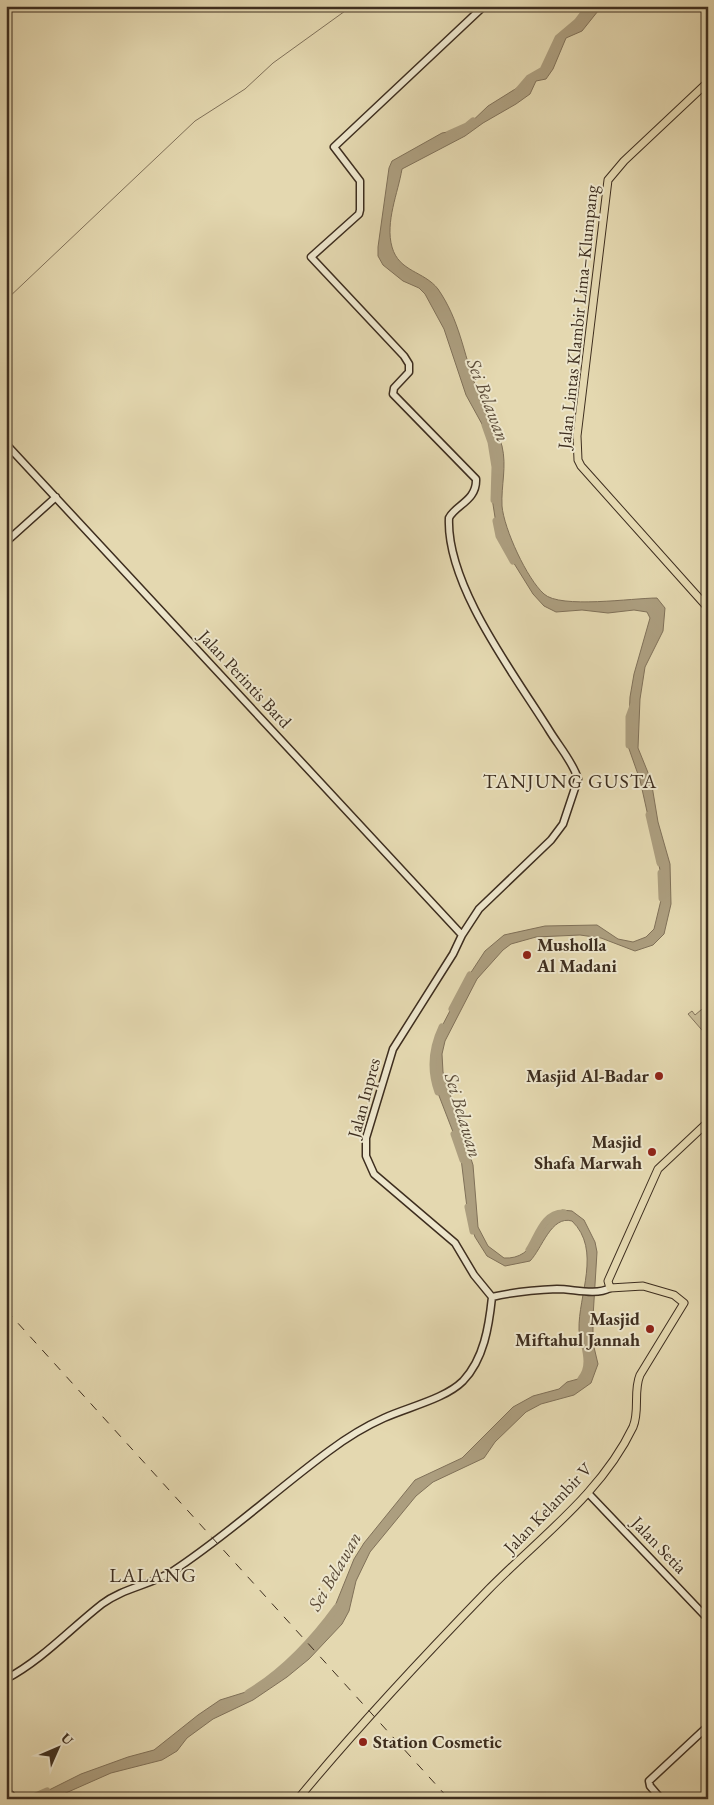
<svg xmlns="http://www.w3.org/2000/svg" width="714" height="1805" font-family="'EB Garamond',serif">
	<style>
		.green { fill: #c8bb97; stroke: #83745b }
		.water { fill: #ac9e7f; stroke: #807159 }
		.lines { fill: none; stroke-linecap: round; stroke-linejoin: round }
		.stream { stroke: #807159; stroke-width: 1 }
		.river { stroke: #ac9e7f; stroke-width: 7 }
		.secondary-casing { stroke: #3e2e1f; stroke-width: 9 }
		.primary-casing { stroke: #3e2e1f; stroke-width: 9 }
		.highway-casing { stroke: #3e2e1f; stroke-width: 10 }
		.secondary { stroke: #ede6cc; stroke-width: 6 }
		.primary { stroke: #e4d8b0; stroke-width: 7 }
		.highway { stroke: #e4d8b0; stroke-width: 8 }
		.rail { stroke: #3e2e1f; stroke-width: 1; stroke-dasharray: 9 9; stroke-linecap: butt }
		.poi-dot { fill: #8f2418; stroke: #ede6cc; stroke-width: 2 }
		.labels { text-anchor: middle; stroke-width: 4; stroke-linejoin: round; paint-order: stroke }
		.street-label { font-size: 18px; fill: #3e2e1f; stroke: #ede6cc }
		.poi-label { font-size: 18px; font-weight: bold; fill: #3e2e1f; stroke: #ede6cc; text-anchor: end }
		.water-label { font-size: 19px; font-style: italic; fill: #5a4a37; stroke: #ede6cc }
		.quarter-label { font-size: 20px; letter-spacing: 1px; fill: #3e2e1f; stroke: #ede6cc }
	</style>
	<rect width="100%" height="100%" fill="#e4d8b0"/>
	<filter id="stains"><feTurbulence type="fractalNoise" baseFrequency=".004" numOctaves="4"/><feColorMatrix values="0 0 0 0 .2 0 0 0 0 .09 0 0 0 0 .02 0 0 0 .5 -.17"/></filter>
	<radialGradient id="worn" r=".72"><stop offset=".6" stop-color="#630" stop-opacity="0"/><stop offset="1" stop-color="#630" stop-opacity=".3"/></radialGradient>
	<path class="green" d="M708,1004V1037L688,1014L692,1011L695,1015Z"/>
	<path class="water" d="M590,6H602L582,31L566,38L553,69L546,79L536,81L530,94L516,104L483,123L465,136L402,169C398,193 385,222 392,247C399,272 424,271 438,289C460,321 463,352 476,387C483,408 496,425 502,446C507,467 501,485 502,506C504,529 527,579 544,594C560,609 633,598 657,598L665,608L663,631L645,667L640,699L638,748L651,780L658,822L670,864L671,904L664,934L653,945L635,951L601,938L580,935L536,937L511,944L503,950L477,979L445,1041L442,1054L443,1072L473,1165L478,1227L488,1246L504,1258C536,1260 539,1223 562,1210L572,1211L584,1220L595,1242L597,1252L593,1317V1343L598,1364L591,1383L574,1395L541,1404L526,1412L495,1442L484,1458L433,1482L416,1496L370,1552L356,1581L349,1611L342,1624L309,1659L287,1677L253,1700L213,1719L187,1738L177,1751L162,1760L111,1773L59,1796L31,1799L81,1774L128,1757L154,1750L198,1715L220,1700L249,1691L265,1683L301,1650L331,1616L354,1559L364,1543L415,1480L462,1458L513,1407L533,1396L559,1389L567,1382L578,1379L587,1368C588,1354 580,1344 579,1330C578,1295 602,1250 572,1221C551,1215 542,1249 530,1261L505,1266L487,1256L475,1237L468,1216L460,1150L436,1088L433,1057L440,1030L466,980L485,951L504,935L545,926L597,925L618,939L633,942L646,937L654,929L661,900L660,870L640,780L628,746L630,697L634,674L650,618L647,612L634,610L608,613L582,610L556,612L544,606L533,594L510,557L497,530L492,498L496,476L494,446L466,395L444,329L425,294L419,288L403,281L383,265L378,256V247L389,168L392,161L442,133L464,129L488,106L541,73L550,61L562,35Z"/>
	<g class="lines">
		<path class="stream" d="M6,300L195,121L245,89L273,63L352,6"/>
		<path class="river" d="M517,92L529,78L543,70L558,38L577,22L589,6
			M449,134L467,126L473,121
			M485,425L491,442L495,467L494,500
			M496,521L499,536L513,561
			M629,745V717L633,706
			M649,815L660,863
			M661,873L662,898
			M452,1009L470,975
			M438,1092C430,1070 432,1048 442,1027
			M454,1134L463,1160
			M468,1207L473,1231
			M529,1250C538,1236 544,1212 564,1213
			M581,1379C590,1368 587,1355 584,1342
			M248,1693C283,1672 313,1640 337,1607
			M29,1799L47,1791"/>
		<defs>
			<path id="secondary" d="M484,6L334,147L360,181V210L359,214L311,257L404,356L409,364V372L394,388L393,394L476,479C477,501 455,505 449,518C446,585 514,674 549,730C558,745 573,762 578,779L563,824L551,840L479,909L462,935L453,954L393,1049L366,1138V1156L374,1174L455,1243L474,1275L492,1297
				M6,444L462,935
				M6,542L56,497
				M492,1297C513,1292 534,1290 557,1289C574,1289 595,1296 610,1288
				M588,1493L708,1619
				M6,1679C42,1660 70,1629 102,1604C123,1588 151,1585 173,1571C228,1535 276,1490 329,1451C345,1439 366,1426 384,1418C408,1407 445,1399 463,1381C484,1359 489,1326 492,1297
				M661,1799L650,1786L649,1781L708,1726"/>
			<path id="primary" d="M708,82L624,161L608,180L577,436L578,460L581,466L708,608
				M298,1799C358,1726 423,1657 488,1590C539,1538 601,1494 633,1427C640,1411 633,1391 640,1375L684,1303L674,1295L643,1286L610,1288L608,1281L658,1169L708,1122"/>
			<path id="highway" d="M6,1791L14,1799"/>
		</defs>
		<use href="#secondary" class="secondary-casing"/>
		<use href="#primary" class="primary-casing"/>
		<use href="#highway" class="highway-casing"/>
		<use href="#secondary" class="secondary"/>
		<use href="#primary" class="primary"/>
		<use href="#highway" class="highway"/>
		<path class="rail" d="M6,1310L449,1799"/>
	</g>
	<g class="poi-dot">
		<circle cx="527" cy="955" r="5"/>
		<circle cx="659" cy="1076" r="5"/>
		<circle cx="652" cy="1152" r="5"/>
		<circle cx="650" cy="1329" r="5"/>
		<circle cx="363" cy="1742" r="5"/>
	</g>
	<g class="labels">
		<g class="street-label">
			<text transform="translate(578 317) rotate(-84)" y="6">Jalan Lintas Klambir Lima–Klumpang</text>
			<text transform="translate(245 679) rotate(47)" y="6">Jalan Perintis Bard</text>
			<text transform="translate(364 1098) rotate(-75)" y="6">Jalan Inpres</text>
			<text transform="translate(548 1508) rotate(-46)" y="6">Jalan Kelambir V</text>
			<text transform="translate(659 1545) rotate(46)" y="6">Jalan Setia</text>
		</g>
		<g class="poi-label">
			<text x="537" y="951" text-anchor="start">Musholla<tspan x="537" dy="21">Al Madani</tspan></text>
			<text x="649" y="1082">Masjid Al-Badar</text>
			<text x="642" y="1148">Masjid<tspan x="642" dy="21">Shafa Marwah</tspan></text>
			<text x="640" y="1325">Masjid<tspan x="640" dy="21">Miftahul Jannah</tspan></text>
			<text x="373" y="1748" text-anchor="start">Station Cosmetic</text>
		</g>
		<g class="water-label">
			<text transform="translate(489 400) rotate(69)" y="7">Sei Belawan</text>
			<text transform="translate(464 1115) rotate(73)" y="7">Sei Belawan</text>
			<text transform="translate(334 1571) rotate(-60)" y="7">Sei Belawan</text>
		</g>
		<g class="quarter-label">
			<text x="570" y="788">TANJUNG GUSTA</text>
			<text x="153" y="1582">LALANG</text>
		</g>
	</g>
	<rect width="714" height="1805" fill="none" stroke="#e4d8b0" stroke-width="25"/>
	<rect x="8" y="8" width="699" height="1790" fill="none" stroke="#3e2e1f" stroke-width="2.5"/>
	<rect x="12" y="12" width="689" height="1780" fill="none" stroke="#3e2e1f"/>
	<g transform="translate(58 1748) rotate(45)" stroke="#ede6cc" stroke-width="4" paint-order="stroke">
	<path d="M0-4L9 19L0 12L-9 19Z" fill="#3e2e1f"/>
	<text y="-8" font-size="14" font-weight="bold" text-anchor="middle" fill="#3e2e1f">U</text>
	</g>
	<rect width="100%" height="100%" filter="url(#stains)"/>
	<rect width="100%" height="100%" fill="url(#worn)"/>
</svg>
